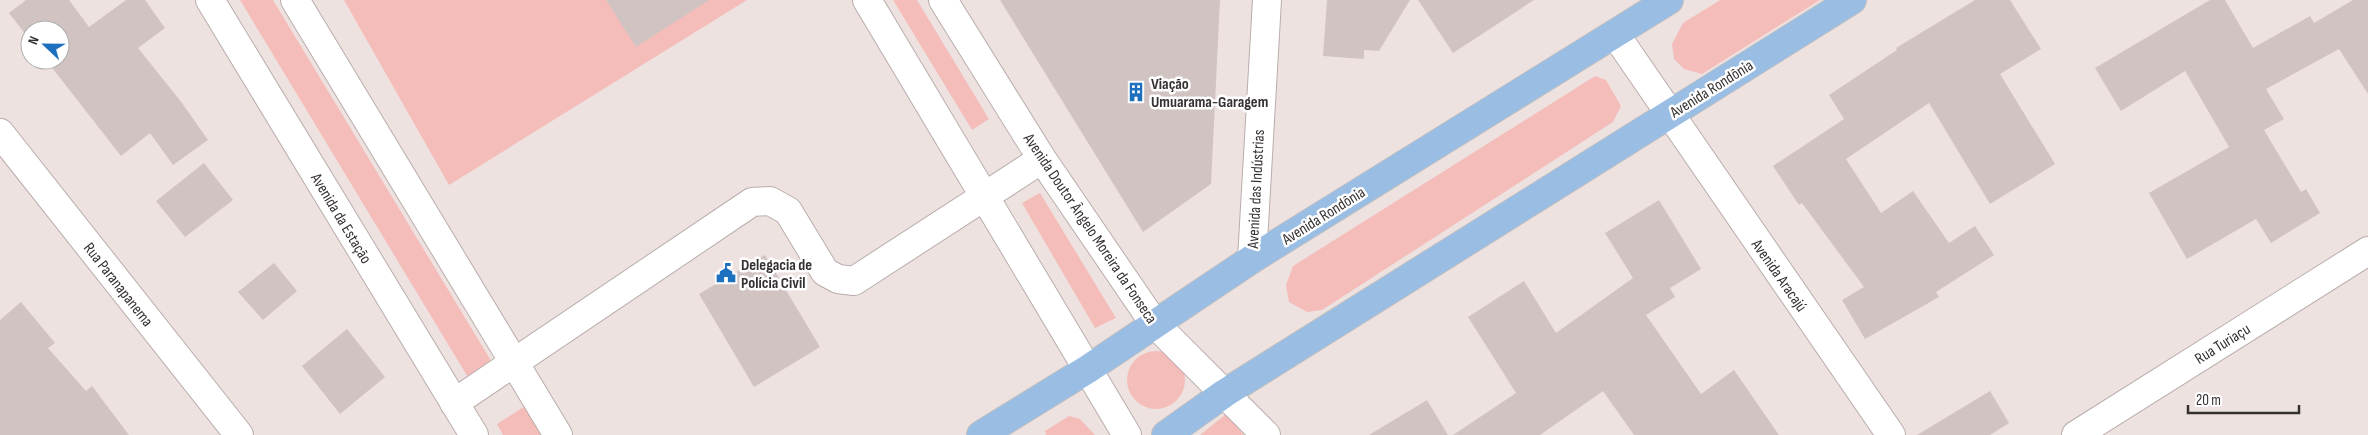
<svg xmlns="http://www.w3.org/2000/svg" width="2368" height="435" font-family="'Sofia Sans Condensed',sans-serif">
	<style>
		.green { fill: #f4bdba }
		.building { fill: #d0c3c2 }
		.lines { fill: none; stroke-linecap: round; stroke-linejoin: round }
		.minor-casing { stroke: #b9adac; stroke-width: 30 }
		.major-casing { stroke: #c3c1c1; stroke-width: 30 }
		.minor { stroke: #fff; stroke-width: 28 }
		.major { stroke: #9abde3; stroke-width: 28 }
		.labels { text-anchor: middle; stroke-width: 5; stroke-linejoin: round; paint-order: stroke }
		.poi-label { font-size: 16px; font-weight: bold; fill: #363131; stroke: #fff; text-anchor: start }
		.street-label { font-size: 16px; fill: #363131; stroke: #fff }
	</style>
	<rect width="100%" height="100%" fill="#eee2e1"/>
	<path class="green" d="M240,0H273L493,364L469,379Z
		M344,0H747L449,185Z
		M893,0H917L989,119L972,130Z
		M1720,0H1820L1702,74L1684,69L1674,59L1672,44L1683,23Z
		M1595,76L1606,80L1621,106L1613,122L1322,310L1307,312L1289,302L1286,285L1293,266Z
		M1040,193L1116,318L1095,328L1022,203Z
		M1127 380a29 29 0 1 1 58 0a29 29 0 1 1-58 0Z
		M525,406L543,435H503L497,424Z
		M1226,414L1244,435H1200Z
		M1069,416L1080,419L1095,435H1046L1045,431Z"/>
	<path class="building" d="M26,0H69L89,27L126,0H145L165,28L138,48L182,103L208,140L173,165L150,133L121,156L46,60H60V30H30V40L9,13Z
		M606,0H709L636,47Z
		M1000,0H1220L1211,184L1143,232Z
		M1327,0H1410L1379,51L1364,50V59L1323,56Z
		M1418,0H1534L1453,53Z
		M1975,0H2010L2041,49L2000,74L2055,164L1990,204L1929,103L1846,159L1881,213L1913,191L1949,243L1975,226L1994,255L1936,292L1939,297L1865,339L1842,300L1864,287L1802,203L1799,205L1773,166L1844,119L1829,95L1897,50L1896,48Z
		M2210,0H2225L2253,48L2310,16L2314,23L2353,0H2368V94L2339,49L2266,89L2284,119L2264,130L2301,192L2306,189L2320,213L2271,243L2256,219L2187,259L2149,193L2229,147L2185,71L2121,111L2095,68Z
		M204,163L233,200L185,237L156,201Z
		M1659,200L1701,269L1670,288L1675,297L1646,315L1701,394L1734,370L1779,435H1634L1603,391L1540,435H1453L1516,393L1468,317L1524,281L1556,333L1633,278L1605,233Z
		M765,255L820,347L754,387L699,294Z
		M274,263L297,291L263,320L238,292Z
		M21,302L55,343L48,348L86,391L92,386L129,435H0V320Z
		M347,329L385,377L340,414L302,366Z
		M1990,391L2009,423L1990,435H1917Z
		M1427,400L1448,435H1369Z"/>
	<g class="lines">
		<defs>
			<path id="minor" d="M210,0L474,435
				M295,0L558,435
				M867,0L1127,435
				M943,0L1042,159L1154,323L1266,435
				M1615,34L1891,435
				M0,133L239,435
				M1252,259L1267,0
				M454,403L752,202L770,201L788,211L825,272L838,279L854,281L1042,159
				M2076,435L2368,251"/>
			<path id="major" d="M981,435L1088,369L1252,259L1669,0
				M1166,435L1225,393L1852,0"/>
		</defs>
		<use href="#minor" class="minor-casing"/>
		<use href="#major" class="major-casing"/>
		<use href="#minor" class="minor"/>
		<use href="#major" class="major"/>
	</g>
	<defs>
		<symbol id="building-bare" viewBox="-9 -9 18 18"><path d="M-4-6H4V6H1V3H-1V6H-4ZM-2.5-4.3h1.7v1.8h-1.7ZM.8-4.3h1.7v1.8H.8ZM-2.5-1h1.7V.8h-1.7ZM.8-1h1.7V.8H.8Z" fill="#1d70be" stroke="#fff" stroke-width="2.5" paint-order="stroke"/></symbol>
		<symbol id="civic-bare" viewBox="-9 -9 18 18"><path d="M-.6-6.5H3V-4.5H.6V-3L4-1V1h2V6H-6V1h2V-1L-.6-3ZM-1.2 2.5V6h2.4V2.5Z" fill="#1d70be" stroke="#fff" stroke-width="2.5" paint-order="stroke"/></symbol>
	</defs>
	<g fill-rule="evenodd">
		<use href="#building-bare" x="1122" y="78" width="28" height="28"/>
		<use href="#civic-bare" x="712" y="259" width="28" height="28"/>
	</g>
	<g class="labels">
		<g class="poi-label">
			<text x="1151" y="89">Viação<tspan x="1151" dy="18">Umuarama-Garagem</tspan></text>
			<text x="741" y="270">Delegacia de<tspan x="741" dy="18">Polícia Civil</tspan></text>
		</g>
		<g class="street-label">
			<text transform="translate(1711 88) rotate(-32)" y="6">Avenida Rondônia</text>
			<text transform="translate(1255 189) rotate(-87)" y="6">Avenida das Indústrias</text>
			<text transform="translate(1323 215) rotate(-32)" y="6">Avenida Rondônia</text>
			<text transform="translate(342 218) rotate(59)" y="6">Avenida da Estação</text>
			<text transform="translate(1091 228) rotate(56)" y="6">Avenida Doutor Ângelo Moreira da Fonseca</text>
			<text transform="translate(1780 275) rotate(55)" y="6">Avenida Aracajú</text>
			<text transform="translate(119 284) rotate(52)" y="6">Rua Paranapanema</text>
			<text transform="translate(2222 343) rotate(-32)" y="6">Rua Turiaçu</text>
		</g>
	</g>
	<g transform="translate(45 45) rotate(292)"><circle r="24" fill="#ffffff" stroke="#afadad"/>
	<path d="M0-4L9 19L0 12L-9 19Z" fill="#1d70be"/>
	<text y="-8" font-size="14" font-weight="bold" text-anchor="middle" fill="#363131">N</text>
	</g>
	<path d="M2188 405v8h111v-8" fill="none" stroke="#363131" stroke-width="2.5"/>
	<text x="2196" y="405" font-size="15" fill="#363131" stroke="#ffffff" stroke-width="4" paint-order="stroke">20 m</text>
</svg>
